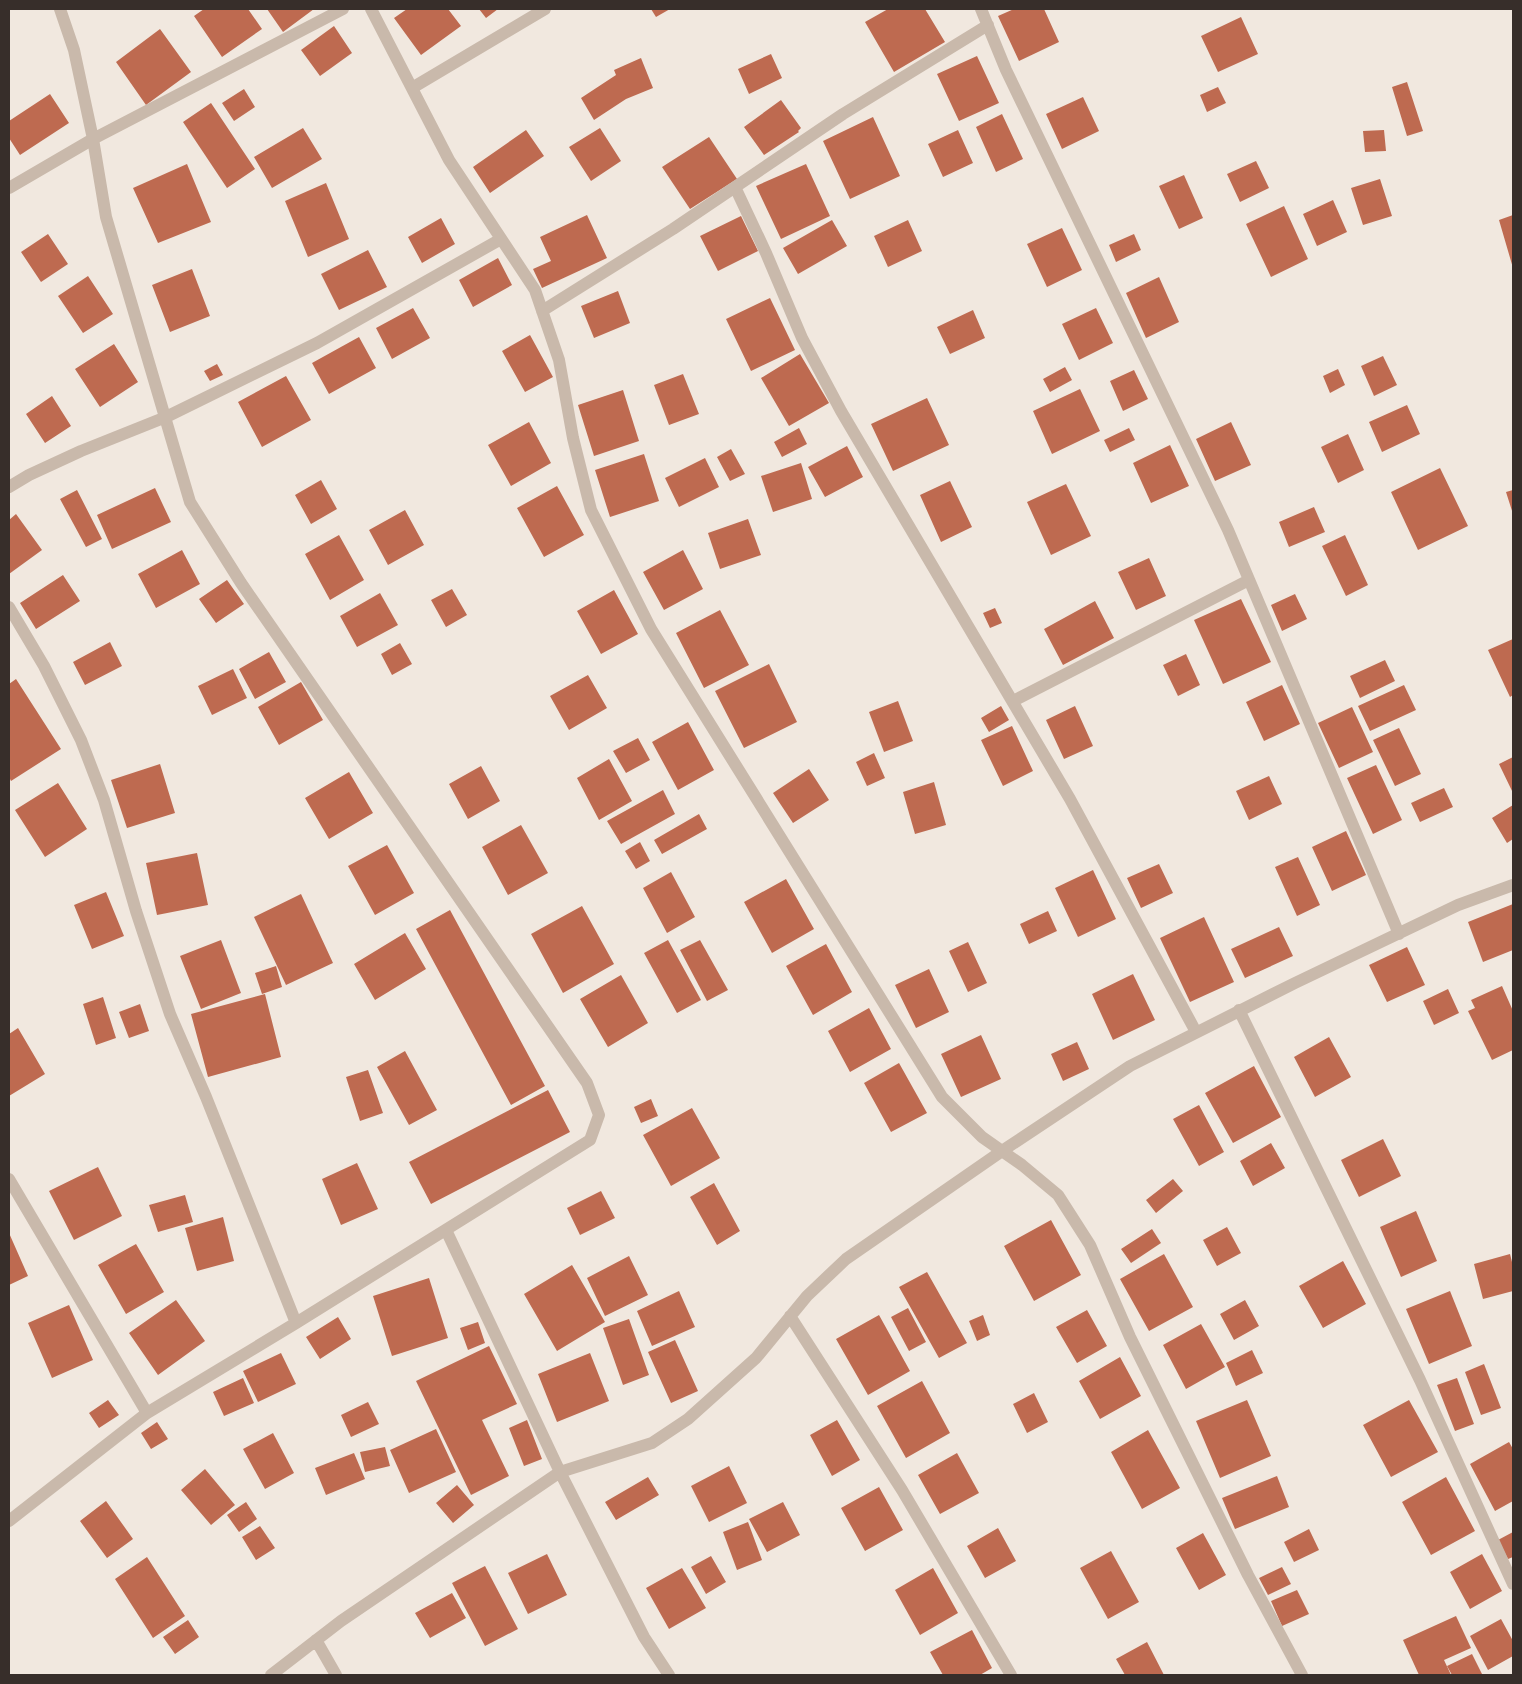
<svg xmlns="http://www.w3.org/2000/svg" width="1522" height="1684" font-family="'Roboto Condensed',sans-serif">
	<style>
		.building { fill: #be6a50 }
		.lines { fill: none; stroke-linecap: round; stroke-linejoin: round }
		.street { stroke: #c9b9ab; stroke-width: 12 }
	</style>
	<rect width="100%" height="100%" fill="#f1e8df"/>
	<path class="building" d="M204,9H248L262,29L222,57L194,16Z
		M267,9H314L283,32Z
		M407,9H448L461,26L421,55L394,18Z
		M479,9H498L486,18Z
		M651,9H670L656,17Z
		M888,9H925L945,42L894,72L865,22Z
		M1014,9H1044L1059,42L1019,61L998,16Z
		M1241,17L1258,54L1218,72L1201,36Z
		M334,26L352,53L320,76L301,50Z
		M160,29L191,72L146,105L116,62Z
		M771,54L782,78L749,94L738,69Z
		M977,56L999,103L959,121L937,74Z
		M641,58L653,88L626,99L594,120L581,98L616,75L614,70Z
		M1407,82L1423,131L1407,136L1392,87Z
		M1218,87L1226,103L1207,112L1200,95Z
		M244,89L255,107L234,121L222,103Z
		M50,94L69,123L20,155L9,138V121Z
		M1083,97L1099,131L1062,149L1046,114Z
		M781,100L801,128L798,131L799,132L764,155L744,127Z
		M211,103L255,169L227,188L183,122Z
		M1002,114L1023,159L996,172L976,127Z
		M873,117L900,176L850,199L823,141Z
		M303,128L322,159L272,188L254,157Z
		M600,128L621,161L591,181L569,147Z
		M526,130L544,156L490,193L473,167Z
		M958,130L973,163L943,177L928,144Z
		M1384,130L1386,151L1365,152L1363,131Z
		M709,137L737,179L690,209L662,167Z
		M1256,161L1269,188L1240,202L1227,174Z
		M187,164L211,222L158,243L133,188Z
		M806,164L830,216L781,239L756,186Z
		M1184,175L1203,218L1179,229L1159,186Z
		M1380,179L1392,216L1363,225L1351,188Z
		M326,183L349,239L308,257L285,201Z
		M1333,200L1347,232L1317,246L1303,214Z
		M1284,206L1308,259L1271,277L1246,224Z
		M587,215L607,258L542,288L533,269L551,261L540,237Z
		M1513,215V268L1499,220Z
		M741,216L758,251L718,271L700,236Z
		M441,218L455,244L422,263L408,237Z
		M832,220L847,246L798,274L783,248Z
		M908,220L922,251L888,267L874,236Z
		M1062,228L1082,270L1047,287L1027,244Z
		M48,234L68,264L41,282L21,252Z
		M1134,234L1141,250L1116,262L1109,245Z
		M368,250L387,287L339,310L321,274Z
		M498,258L512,285L473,307L459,280Z
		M192,269L210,316L170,332L152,285Z
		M88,276L113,314L83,333L58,296Z
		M1159,277L1179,322L1146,338L1126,293Z
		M618,291L630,323L594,338L581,306Z
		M770,298L795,350L751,371L726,319Z
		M413,308L430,338L392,359L376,328Z
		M1096,308L1113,343L1079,360L1062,324Z
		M973,310L985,338L950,354L937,327Z
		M530,335L553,377L525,392L502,351Z
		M359,337L376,368L329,394L312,363Z
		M114,344L138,382L100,407L75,369Z
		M800,354L829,403L789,426L761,378Z
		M1383,356L1397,385L1374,396L1361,366Z
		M217,364L223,375L210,381L204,371Z
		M1065,367L1072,380L1050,392L1043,379Z
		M1338,369L1345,385L1330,393L1323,376Z
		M1134,370L1148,399L1123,411L1110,381Z
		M683,374L699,414L669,425L654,385Z
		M286,376L311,420L262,447L238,402Z
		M1080,389L1100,431L1052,454L1033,411Z
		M623,390L639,441L594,456L578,405Z
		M52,396L71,426L45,443L26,414Z
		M927,398L949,445L893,471L871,424Z
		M1407,405L1420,434L1382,452L1369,422Z
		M529,422L551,463L511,486L488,445Z
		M1231,422L1251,465L1215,481L1196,439Z
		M799,428L807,444L782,457L774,442Z
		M1129,428L1135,440L1110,452L1104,440Z
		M1348,434L1364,470L1338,483L1321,447Z
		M1170,445L1189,486L1151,503L1133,463Z
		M847,446L863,477L825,497L808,467Z
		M731,449L745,474L730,481L717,457Z
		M644,454L659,501L610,517L595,470Z
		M705,458L719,487L679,507L665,478Z
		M801,463L812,499L773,512L761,476Z
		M1440,468L1468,526L1418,550L1391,492Z
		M321,480L337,509L311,524L295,495Z
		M950,481L972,527L941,542L920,495Z
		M1066,484L1091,536L1051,555L1027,502Z
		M557,486L584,535L544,557L517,508Z
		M155,488L171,522L112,549L97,515Z
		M77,490L102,539L86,547L60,499Z
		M1513,490V514L1506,492Z
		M1314,507L1325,532L1289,547L1279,522Z
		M405,510L424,545L388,565L369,530Z
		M16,514L42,550L9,574V520Z
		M748,519L761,555L720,569L708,533Z
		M339,535L364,580L330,600L305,554Z
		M1345,535L1368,585L1346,596L1322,546Z
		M182,550L200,584L156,608L138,574Z
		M683,550L703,589L664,610L643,572Z
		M1149,558L1166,596L1136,610L1118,572Z
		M63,575L80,601L36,629L20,603Z
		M227,580L244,604L216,623L199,599Z
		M452,589L467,615L446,627L431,600Z
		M614,590L638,634L601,654L577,611Z
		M380,593L398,625L357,647L340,616Z
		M1295,594L1307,619L1282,631L1271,605Z
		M1241,599L1271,662L1223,684L1194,620Z
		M1095,601L1114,638L1063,665L1044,629Z
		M995,608L1002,623L990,628L983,613Z
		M720,610L749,665L704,688L676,633Z
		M1513,639V695L1510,697L1488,650Z
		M110,642L122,666L85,685L73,662Z
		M400,643L412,664L392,675L381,654Z
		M269,652L286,682L255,699L239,669Z
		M1186,654L1200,685L1178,696L1163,665Z
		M1385,660L1395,681L1360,698L1350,676Z
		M769,664L797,722L744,748L715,691Z
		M233,669L247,698L212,715L198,686Z
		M588,675L607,708L569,730L550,696Z
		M16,679L61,749L11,781L9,777V684Z
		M301,682L323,720L279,745L258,707Z
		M1282,685L1300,724L1264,741L1246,702Z
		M1404,685L1416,710L1370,731L1358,706Z
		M898,701L913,741L884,752L869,712Z
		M1001,706L1009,720L989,732L981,718Z
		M1075,706L1093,746L1064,759L1046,720Z
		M1352,707L1373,752L1339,768L1318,723Z
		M688,722L714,770L678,790L652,742Z
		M1012,726L1033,771L1003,786L981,740Z
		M1399,728L1421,774L1395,786L1373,740Z
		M638,738L650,760L626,773L613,751Z
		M874,753L885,778L867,786L856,762Z
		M1513,757V793L1499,764Z
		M609,759L632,801L599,820L577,778Z
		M160,764L175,813L127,828L111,780Z
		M1376,765L1402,820L1373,834L1347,778Z
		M481,766L500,801L468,819L449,784Z
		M809,769L829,800L793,823L773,793Z
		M349,772L373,813L329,839L305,798Z
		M1269,776L1282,804L1249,820L1236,791Z
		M934,782L946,825L915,834L903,792Z
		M58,783L87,829L45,857L15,810Z
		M1444,788L1453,807L1420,822L1411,803Z
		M663,790L675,814L621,844L607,821Z
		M1513,805V839L1507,843L1492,818Z
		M699,814L707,829L662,854L654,840Z
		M521,825L548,873L508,895L482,847Z
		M1346,831L1366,875L1332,891L1312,847Z
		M640,842L650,861L636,869L625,851Z
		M387,845L414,893L375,915L348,866Z
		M197,853L208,905L157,915L146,863Z
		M1298,857L1320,905L1297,916L1275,867Z
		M1159,864L1173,893L1141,908L1127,878Z
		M1093,870L1116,919L1078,937L1055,888Z
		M671,872L695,917L667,933L643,888Z
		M786,879L814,929L772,953L744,902Z
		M106,892L124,936L92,949L74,905Z
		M301,894L333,963L286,985L254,917Z
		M1513,904V950L1483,962L1468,922Z
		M582,906L614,964L563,993L531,934Z
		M450,910L545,1086L511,1105L416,929Z
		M1048,911L1057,931L1029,944L1020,924Z
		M1204,917L1234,982L1190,1002L1160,938Z
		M1279,927L1293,956L1245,978L1231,949Z
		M405,933L426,969L375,1000L354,964Z
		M221,940L241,993L201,1009L180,956Z
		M668,940L701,1000L677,1013L644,953Z
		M700,940L728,990L707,1001L680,950Z
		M968,942L987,983L968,992L949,951Z
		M826,944L852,992L813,1015L786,966Z
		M1407,947L1425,985L1387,1002L1369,965Z
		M276,966L282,987L262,994L255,973Z
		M929,969L949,1012L916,1028L895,985Z
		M1133,974L1155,1020L1113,1040L1092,994Z
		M621,975L648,1023L608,1047L580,999Z
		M1502,986L1513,1011V1050L1492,1060L1468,1011L1475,1008L1471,1000Z
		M1448,989L1459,1013L1434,1025L1423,1001Z
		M265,994L281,1057L208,1077L191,1014Z
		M103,997L116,1038L96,1045L83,1004Z
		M140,1004L149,1031L129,1038L119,1012Z
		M869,1008L891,1049L850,1072L828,1031Z
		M18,1028L45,1074L9,1096V1034Z
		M981,1035L1001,1079L961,1097L941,1054Z
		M1329,1037L1351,1077L1315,1097L1294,1057Z
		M1077,1042L1089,1069L1063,1081L1051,1054Z
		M405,1051L437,1110L409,1125L377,1067Z
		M899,1063L927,1113L891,1132L864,1083Z
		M1254,1066L1281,1117L1233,1143L1205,1093Z
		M368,1070L383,1113L360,1121L346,1077Z
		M548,1090L570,1132L431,1204L409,1162Z
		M651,1099L658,1116L641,1123L634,1107Z
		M1199,1105L1224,1152L1199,1166L1173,1119Z
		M692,1108L720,1158L671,1186L643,1135Z
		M1383,1139L1401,1176L1359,1197L1341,1160Z
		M1271,1143L1285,1168L1253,1186L1240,1161Z
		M357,1163L378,1209L341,1225L322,1179Z
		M98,1167L122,1216L74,1240L49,1191Z
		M1173,1179L1183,1191L1156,1213L1146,1200Z
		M714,1183L740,1231L717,1245L690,1197Z
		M601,1191L615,1218L580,1235L567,1208Z
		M185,1195L193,1222L158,1232L149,1205Z
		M1416,1211L1437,1261L1401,1277L1380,1227Z
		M223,1217L234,1261L197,1271L185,1228Z
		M1051,1220L1081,1275L1034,1301L1004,1246Z
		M1227,1227L1241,1253L1217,1266L1203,1240Z
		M1152,1229L1161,1243L1131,1263L1121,1249Z
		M9,1233L28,1276L9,1285Z
		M136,1244L164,1292L126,1314L98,1265Z
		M1164,1254L1193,1307L1149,1331L1120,1279Z
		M1510,1254L1513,1266V1291L1483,1299L1474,1264Z
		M629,1256L648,1295L605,1316L587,1278Z
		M1343,1261L1366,1304L1323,1328L1299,1286Z
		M572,1265L605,1322L557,1351L524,1294Z
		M927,1272L967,1343L939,1358L899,1287Z
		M429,1278L448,1338L392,1356L373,1296Z
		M679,1291L695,1327L652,1346L637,1311Z
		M1450,1291L1472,1346L1429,1364L1406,1309Z
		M176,1300L205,1341L158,1375L129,1333Z
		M1245,1300L1259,1326L1234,1340L1220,1314Z
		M69,1305L93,1360L52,1378L28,1323Z
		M908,1308L926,1342L909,1351L891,1317Z
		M1087,1310L1107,1346L1077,1363L1056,1327Z
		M879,1315L910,1371L868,1395L836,1339Z
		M983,1315L990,1335L977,1341L969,1321Z
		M338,1317L351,1339L320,1359L306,1337Z
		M629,1319L649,1375L623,1385L603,1328Z
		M478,1322L485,1343L468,1350L460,1328Z
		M1201,1324L1225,1367L1186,1389L1163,1345Z
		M675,1340L698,1391L671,1403L648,1352Z
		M489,1346L517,1404L482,1420L509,1476L471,1495L416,1381Z
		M1252,1350L1263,1373L1236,1386L1226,1363Z
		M281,1353L296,1384L258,1402L243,1371Z
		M590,1353L609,1401L557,1422L538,1374Z
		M1120,1357L1141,1396L1100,1419L1079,1381Z
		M1484,1364L1501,1408L1481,1415L1465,1372Z
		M243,1378L254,1403L224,1416L213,1392Z
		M1457,1378L1474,1424L1455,1431L1437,1385Z
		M922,1381L950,1433L906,1458L877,1406Z
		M1034,1393L1048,1422L1027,1433L1013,1404Z
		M108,1400L119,1415L99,1428L89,1413Z
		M1247,1400L1271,1456L1220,1478L1196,1421Z
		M1409,1400L1438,1452L1391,1477L1363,1425Z
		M368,1402L379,1424L351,1437L341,1415Z
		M527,1420L542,1459L524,1466L509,1428Z
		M837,1420L860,1460L832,1476L810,1435Z
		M157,1422L168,1439L151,1449L141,1433Z
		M436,1429L456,1472L409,1493L390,1450Z
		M1148,1430L1180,1488L1142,1509L1111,1452Z
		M273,1433L294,1473L265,1489L243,1449Z
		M1509,1442L1513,1449V1501L1495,1511L1470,1464Z
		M385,1447L390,1466L365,1472L360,1452Z
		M354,1453L365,1479L326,1495L315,1468Z
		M957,1453L979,1493L940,1514L918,1475Z
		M729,1466L747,1503L709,1522L691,1486Z
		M205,1469L235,1505L211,1525L181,1490Z
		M1277,1476L1289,1507L1235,1529L1222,1498Z
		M648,1477L659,1495L616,1520L605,1502Z
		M1446,1477L1475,1531L1431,1555L1402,1502Z
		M457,1485L474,1505L453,1523L436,1503Z
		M879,1487L903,1530L865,1551L841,1508Z
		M106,1501L133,1539L107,1558L80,1521Z
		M246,1502L257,1519L239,1532L227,1515Z
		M783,1502L800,1535L767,1552L749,1519Z
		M748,1522L762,1560L737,1570L723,1532Z
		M260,1526L275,1548L256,1560L242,1537Z
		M998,1528L1016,1561L985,1578L967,1546Z
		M1309,1529L1319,1550L1294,1562L1284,1542Z
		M1513,1532V1557L1508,1559L1498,1540Z
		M1203,1533L1226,1575L1199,1590L1176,1548Z
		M1111,1551L1139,1602L1108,1619L1080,1568Z
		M547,1554L567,1595L528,1614L508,1573Z
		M1482,1554L1502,1591L1470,1609L1450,1572Z
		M711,1556L726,1582L706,1594L691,1567Z
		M147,1557L185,1616L153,1638L115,1579Z
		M485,1566L518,1629L485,1646L452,1583Z
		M1282,1567L1291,1584L1268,1595L1259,1578Z
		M682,1568L706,1608L669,1629L646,1588Z
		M933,1568L958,1613L920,1635L895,1590Z
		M1297,1590L1309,1614L1282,1626L1271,1601Z
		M452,1593L466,1618L430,1638L415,1613Z
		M1456,1616L1471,1648L1444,1660L1451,1675H1419L1403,1640Z
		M1501,1619L1513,1641V1656L1488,1670L1470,1636Z
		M188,1620L199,1637L175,1654L163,1637Z
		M972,1630L992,1668L980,1675H943L930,1652Z
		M1147,1642L1164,1675H1125L1116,1659Z
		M1472,1654L1482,1674L1452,1675L1447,1666Z"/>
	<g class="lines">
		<path class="street" d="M371,9L449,160L535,290L559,360L573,438L591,510L651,629L942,1097L982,1137L1022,1165L1058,1195L1090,1245L1130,1337L1248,1575L1302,1675
			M981,9L1006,70L1228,530L1399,934
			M412,88L545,9
			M735,187L766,253L802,338L841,411L1070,799L1196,1032
			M9,188L93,139L343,9
			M542,311L673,229L843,114L988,25
			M9,487L29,475L81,451L166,417L317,343L501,239
			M9,607L44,666L81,740L104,800L136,911L170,1014L206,1097L296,1323
			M1013,701L1249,580
			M1239,1010L1420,1380L1513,1584
			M9,1179L147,1413
			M446,1230L560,1472L644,1637L669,1675
			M790,1316L902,1490L1011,1675
			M9,1521L147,1413L296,1323L590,1140L599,1115L587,1083L241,583L190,502L106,217L93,139L74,50L60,9
			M316,1640L336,1675
			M271,1675L341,1621L560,1472L652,1443L688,1419L756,1358L807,1296L846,1259L1002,1151L1130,1066L1295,983L1458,905L1513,885"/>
	</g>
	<rect width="1522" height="1684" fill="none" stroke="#372e2a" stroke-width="20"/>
</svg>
